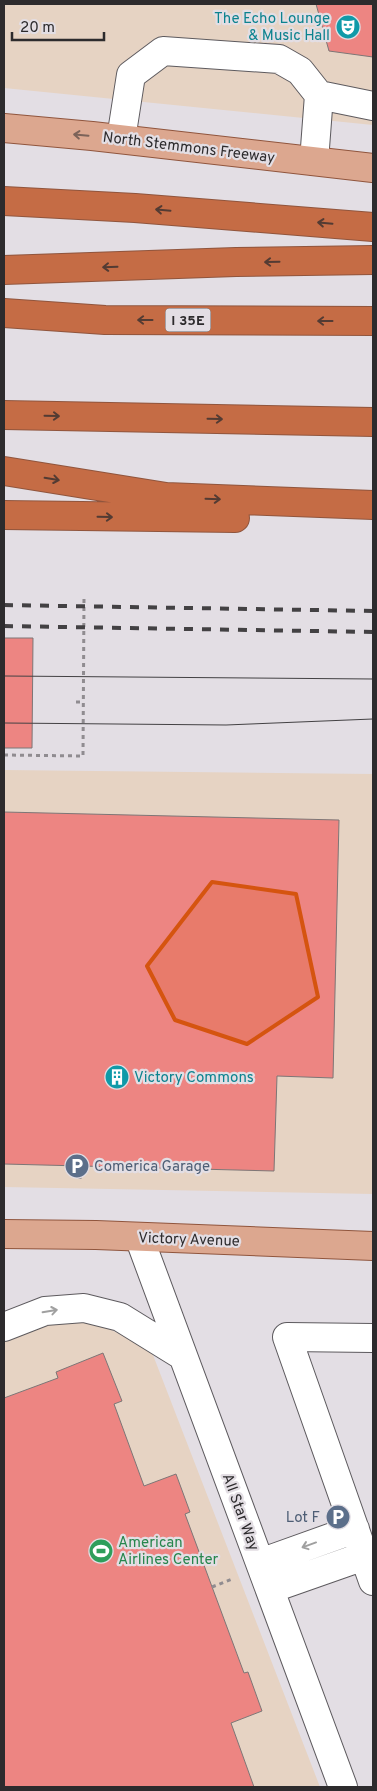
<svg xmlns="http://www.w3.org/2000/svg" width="377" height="1791" font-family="Overpass,sans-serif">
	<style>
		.commercial { fill: #e6d3c3 }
		.building { fill: #ed8582; stroke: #7d7676 }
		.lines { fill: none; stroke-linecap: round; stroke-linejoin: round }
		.minor-casing { stroke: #5d5a5e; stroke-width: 30 }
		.major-casing { stroke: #90553d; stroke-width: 30 }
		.highway-casing { stroke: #90553d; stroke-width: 30 }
		.path { stroke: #908c90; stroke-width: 3; stroke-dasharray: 4 4; stroke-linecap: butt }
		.minor { stroke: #fff; stroke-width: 28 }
		.major { stroke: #dca78f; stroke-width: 28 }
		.highway { stroke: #c56c45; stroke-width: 28 }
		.tram { stroke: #434143; stroke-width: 1 }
		.rail { stroke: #434143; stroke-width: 4; stroke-dasharray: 9 9; stroke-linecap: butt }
		.oneway { stroke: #7c6359 }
		.oneway2 { stroke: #533b33 }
		.oneway3 { stroke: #a0a0a0 }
		.marked { fill: #d5540f; fill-opacity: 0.2; stroke: #d5540f; stroke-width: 4; stroke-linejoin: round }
		.labels { text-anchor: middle; stroke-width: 4.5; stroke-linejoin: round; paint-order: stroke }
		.shield { fill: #e3dee4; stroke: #646164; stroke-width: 1 }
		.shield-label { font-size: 14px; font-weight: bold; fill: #2d2b2d }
		.culture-label { font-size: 15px; fill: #0d838f; stroke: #e3dee4; text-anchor: end }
		.street-label { font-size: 15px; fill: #2d2b2d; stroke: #e3dee4 }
		.service-label { font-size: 15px; fill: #4e5e75; stroke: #e3dee4; text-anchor: start }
		.leisure-label { font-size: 15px; fill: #27864d; stroke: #e3dee4; text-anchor: start }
	</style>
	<rect width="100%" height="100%" fill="#e3dee4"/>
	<path class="commercial" d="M4,4H373V125L4,88Z
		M4,770L373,774V1194L4,1187Z
		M58,1319L96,1322L139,1344L153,1355L320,1787H4V1336Z"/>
	<path class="building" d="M316,4H373V57L329,51Z
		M4,638H33L32,748H4Z
		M4,812L339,820L333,1078L277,1076L274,1171L4,1164Z
		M103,1353L122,1401L114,1404L144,1486L176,1474L190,1512L185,1514L244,1673L248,1672L262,1711L231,1723L254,1787H4V1398L58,1378L56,1372Z"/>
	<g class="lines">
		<defs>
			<path id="minor" d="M121,139L131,75L163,51L279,59L300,71L319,95
				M314,161L319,95L373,106
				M139,1237L343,1787
				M4,1327L45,1311L84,1308L120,1317L183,1356
				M373,1338L287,1337L373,1581
				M260,1563L355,1529
				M270,1589L364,1556"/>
			<path id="major" d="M4,128L92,136L373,168
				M4,1234L96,1235L373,1246"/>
			<path id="highway" d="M4,201L135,208L373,227
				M4,270L236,262L373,260
				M4,313L105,320L373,321
				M4,415L373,422
				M4,471L166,497L373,505
				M4,515L235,518"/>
		</defs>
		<use href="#minor" class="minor-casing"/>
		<use href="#major" class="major-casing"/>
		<use href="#highway" class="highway-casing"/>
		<path class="path" d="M76,702H83
			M4,755L83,756L84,599
			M80,1179V1166
			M212,1587L232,1579"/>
		<use href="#minor" class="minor"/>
		<use href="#major" class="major"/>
		<use href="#highway" class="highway"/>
		<path class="tram" d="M4,676L373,679
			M4,723L226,725L373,719"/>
		<path class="rail" d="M4,605L373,611
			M4,626L373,632"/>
	</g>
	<defs><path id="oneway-shaft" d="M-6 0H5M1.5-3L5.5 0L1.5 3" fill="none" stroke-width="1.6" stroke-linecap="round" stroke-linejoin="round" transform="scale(1.25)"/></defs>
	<use class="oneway" href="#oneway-shaft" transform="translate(81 135) rotate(-175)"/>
	<g class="oneway2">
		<use href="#oneway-shaft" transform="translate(163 210) rotate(-175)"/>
		<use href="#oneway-shaft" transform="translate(325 223) rotate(-175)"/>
		<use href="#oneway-shaft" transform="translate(272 262) rotate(179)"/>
		<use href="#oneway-shaft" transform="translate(110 267) rotate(178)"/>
		<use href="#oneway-shaft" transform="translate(145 320) rotate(-180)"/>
		<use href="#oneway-shaft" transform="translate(325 321) rotate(-180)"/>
		<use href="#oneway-shaft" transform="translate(52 416) rotate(1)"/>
		<use href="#oneway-shaft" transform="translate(215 419) rotate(1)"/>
		<use href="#oneway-shaft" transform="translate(52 479) rotate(9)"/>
		<use href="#oneway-shaft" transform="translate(213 499) rotate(2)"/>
		<use href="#oneway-shaft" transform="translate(105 517) rotate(1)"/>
	</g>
	<g class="oneway3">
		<use href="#oneway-shaft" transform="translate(50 1311) rotate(-9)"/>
		<use href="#oneway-shaft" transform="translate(309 1545) rotate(160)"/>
	</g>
	<path class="marked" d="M212,882L296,894L318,997L247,1044L175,1020L147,966Z"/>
	<defs>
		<symbol id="theatre-disc" viewBox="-11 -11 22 22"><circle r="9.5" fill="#0f9aa8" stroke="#e3dee4"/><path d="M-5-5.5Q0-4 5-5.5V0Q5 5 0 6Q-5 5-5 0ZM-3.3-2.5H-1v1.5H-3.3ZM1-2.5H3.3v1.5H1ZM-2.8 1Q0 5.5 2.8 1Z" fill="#fff"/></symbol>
		<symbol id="building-disc" viewBox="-11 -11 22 22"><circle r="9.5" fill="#0f9aa8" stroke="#e3dee4"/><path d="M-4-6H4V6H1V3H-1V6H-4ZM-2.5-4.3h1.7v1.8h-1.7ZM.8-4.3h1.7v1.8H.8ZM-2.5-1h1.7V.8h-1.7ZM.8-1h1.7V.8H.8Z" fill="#fff"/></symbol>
		<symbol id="parking-disc" viewBox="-11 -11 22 22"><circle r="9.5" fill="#5c6f8a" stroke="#e3dee4"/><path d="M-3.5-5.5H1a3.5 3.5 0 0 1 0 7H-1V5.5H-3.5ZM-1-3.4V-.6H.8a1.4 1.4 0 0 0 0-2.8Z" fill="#fff"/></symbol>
		<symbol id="stadium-disc" viewBox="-11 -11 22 22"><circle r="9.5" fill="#2e9e5b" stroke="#e3dee4"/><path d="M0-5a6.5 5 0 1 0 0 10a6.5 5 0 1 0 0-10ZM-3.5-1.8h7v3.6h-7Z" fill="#fff"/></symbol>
	</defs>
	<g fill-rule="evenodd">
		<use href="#theatre-disc" x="334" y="13" width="28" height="28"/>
		<use href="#building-disc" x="103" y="1063" width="28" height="28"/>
		<use href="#parking-disc" x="63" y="1152" width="28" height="28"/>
		<use href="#parking-disc" x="324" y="1503" width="28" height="28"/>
		<use href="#stadium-disc" x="87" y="1537" width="28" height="28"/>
	</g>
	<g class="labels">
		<rect class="shield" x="165.5" y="308.5" width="45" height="23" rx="4"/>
		<g class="shield-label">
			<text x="188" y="325">I 35E</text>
		</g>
		<g class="culture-label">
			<text x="330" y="23">The Echo Lounge<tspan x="330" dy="17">&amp; Music Hall</tspan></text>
			<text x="134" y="1082" text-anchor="start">Victory Commons</text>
		</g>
		<g class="street-label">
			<text transform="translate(189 147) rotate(7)" y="5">North Stemmons Freeway</text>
			<text transform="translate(189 1239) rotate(2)" y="5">Victory Avenue</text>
			<text transform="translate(241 1512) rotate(70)" y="5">All Star Way</text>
		</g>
		<g class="service-label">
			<text x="94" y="1171">Comerica Garage</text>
			<text x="320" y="1522" text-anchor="end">Lot F</text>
		</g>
		<g class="leisure-label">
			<text x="118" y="1547">American<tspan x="118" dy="17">Airlines Center</tspan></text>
		</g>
	</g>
	<rect width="377" height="1791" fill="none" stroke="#2d2b2d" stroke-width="10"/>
	<path d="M12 32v8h92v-8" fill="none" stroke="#2d2b2d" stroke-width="2.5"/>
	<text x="20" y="32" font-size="15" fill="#2d2b2d" stroke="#e3dee4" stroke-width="4" paint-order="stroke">20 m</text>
</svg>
